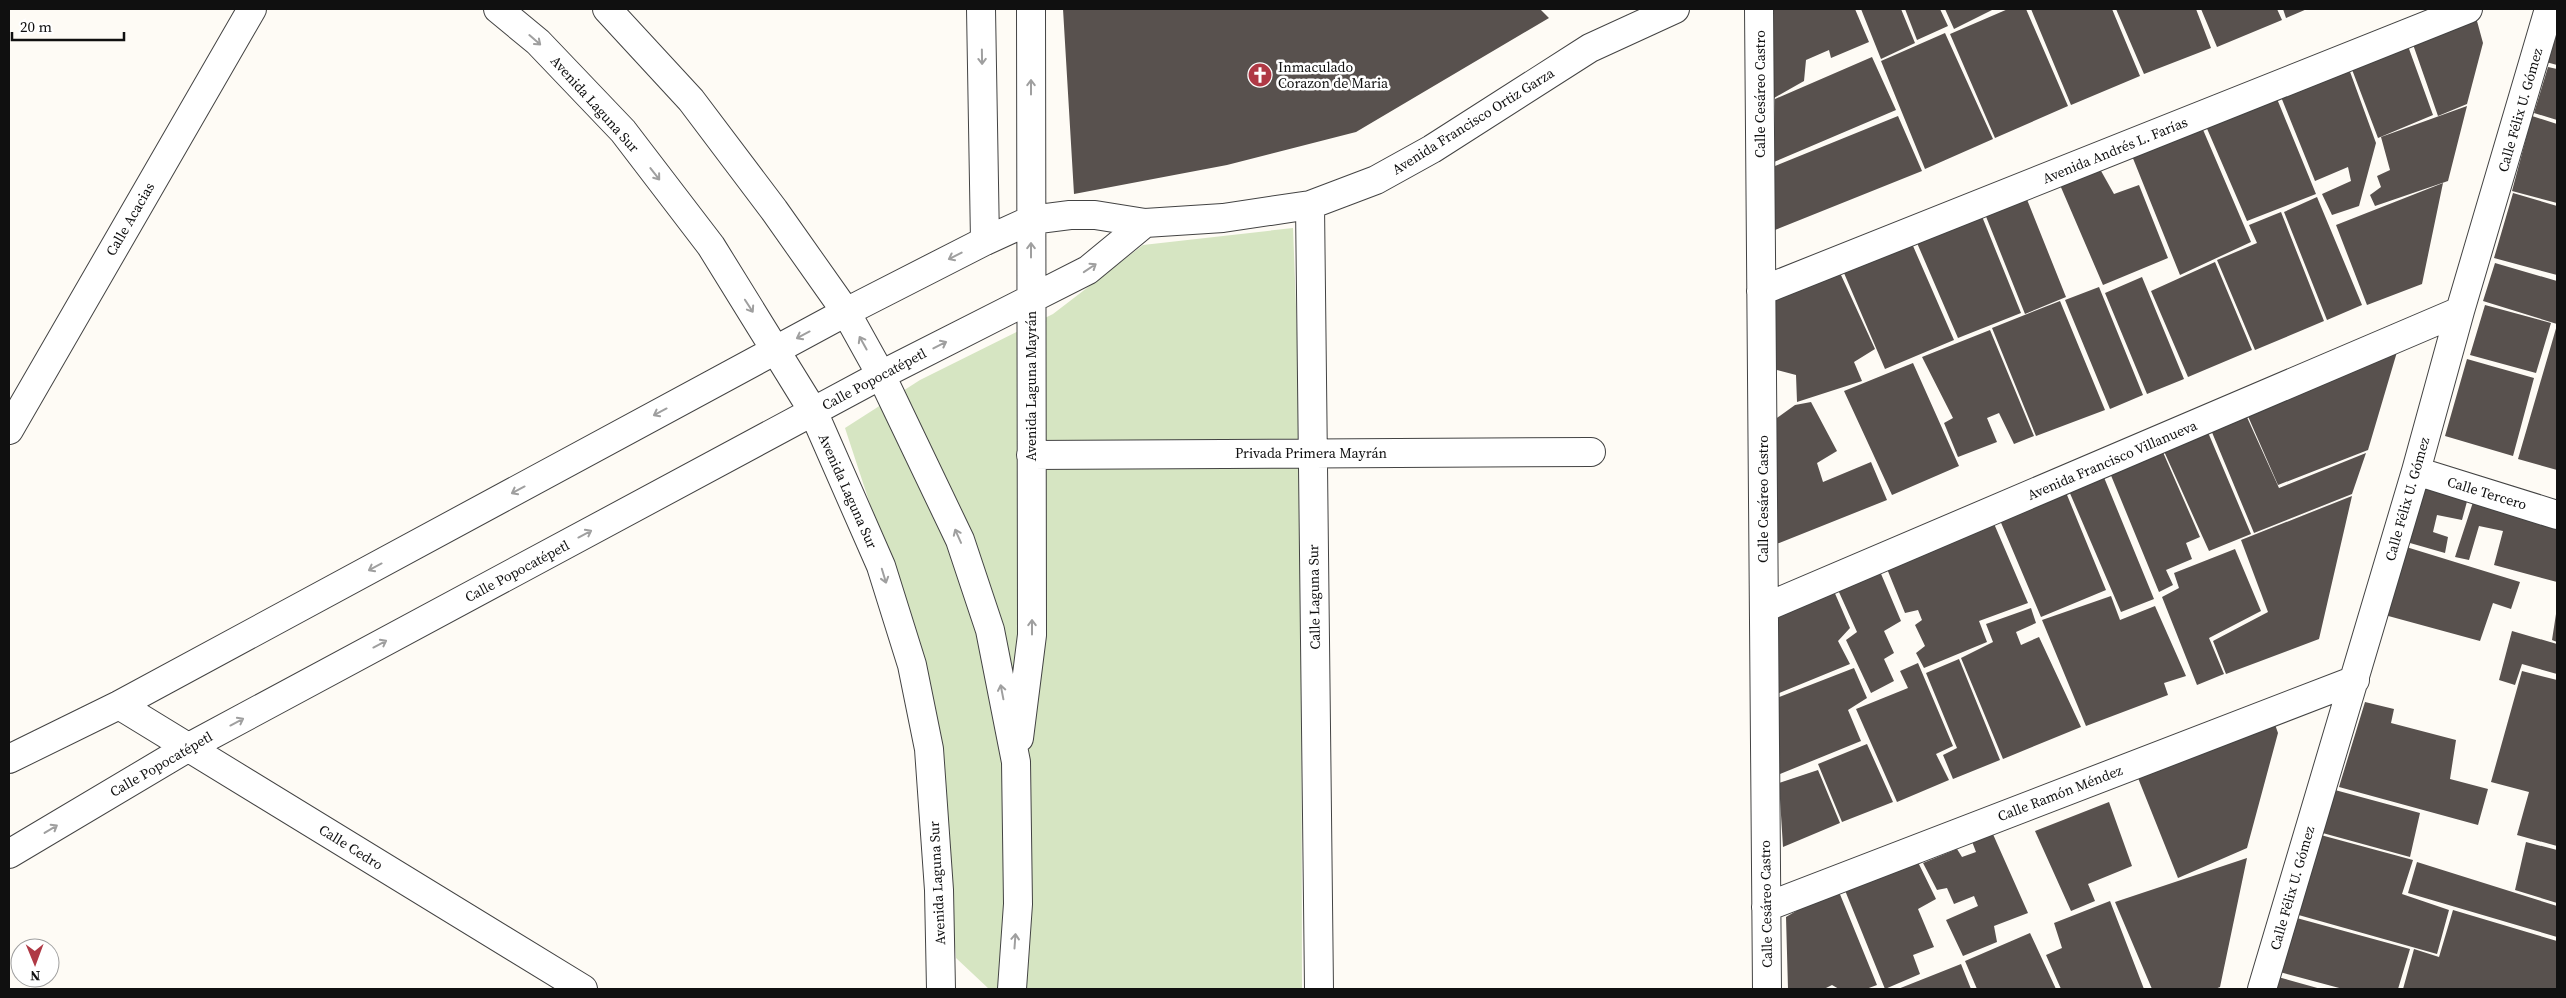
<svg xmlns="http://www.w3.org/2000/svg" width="2566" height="998" font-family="'Source Serif 4',serif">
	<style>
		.green { fill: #d6e5c2 }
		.building { fill: #58514e }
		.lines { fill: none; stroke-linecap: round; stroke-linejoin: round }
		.minor-casing { stroke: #434343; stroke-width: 30 }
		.minor { stroke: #fff; stroke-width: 28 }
		.oneway { stroke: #9f9f9f }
		.labels { text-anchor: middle; stroke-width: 5; stroke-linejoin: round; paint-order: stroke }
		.poi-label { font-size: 14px; fill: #101010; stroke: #fff; text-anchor: start }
		.street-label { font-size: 14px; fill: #101010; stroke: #fff }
	</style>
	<rect width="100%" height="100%" fill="#fefbf5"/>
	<path class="green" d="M1293,228L1301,438L1302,989H989L956,958L933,696L845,428L920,380L1053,314L1143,245Z"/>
	<path class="building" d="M1063,9H1540L1549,18L1356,132L1227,165L1074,194Z
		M1761,9H1855L1869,42L1831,58L1829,50L1806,60L1804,81L1774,98L1773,53Z
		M1861,9H1901L1915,43L1881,59Z
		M1905,9H1940L1948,26L1917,40Z
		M1945,9H1994L1954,29Z
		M2008,9H2026L2068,106L1995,138L1950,34Z
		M2031,9H2112L2140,76L2071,105Z
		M2116,9H2196L2211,48L2144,74Z
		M2201,9H2277L2282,20L2217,47Z
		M2283,9H2307L2286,18Z
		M2474,10L2483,43L2467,104L2438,116L2409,33Z
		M2557,24V65L2546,62Z
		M1945,33L1993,139L1925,169L1881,61Z
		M2404,35L2433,115L2378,138L2348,59Z
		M1872,57L1896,110L1774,162L1775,99Z
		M2345,58L2376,143L2359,206L2332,215L2322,194L2351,181L2348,167L2315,181L2277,87Z
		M2548,67L2557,69V120L2534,113Z
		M2273,89L2316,194L2247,221L2202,117Z
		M2467,106L2448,181L2375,206L2370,195L2381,187L2377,176L2390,170L2381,137Z
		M1898,116L1922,171L1775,230V166Z
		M2532,116L2557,124V203L2512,191Z
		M2198,118L2251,242L2180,275L2128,146Z
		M2096,162L2114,194L2139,185L2168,258L2103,285L2057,178Z
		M2443,183L2422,284L2367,305L2336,225Z
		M2024,192L2066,297L2025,314L1983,209Z
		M2513,193L2557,206V275L2494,258Z
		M2317,197L2362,305L2327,320L2284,212Z
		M1979,209L2021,313L1958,338L1914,236Z
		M2281,212L2324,321L2255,350L2217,260L2257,243L2249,225Z
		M1910,239L1954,340L1885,369L1841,266Z
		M1835,262L1875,349L1854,362L1862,381L1797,402L1796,375L1773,369L1769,289Z
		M2215,262L2252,350L2188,377L2151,291Z
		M2495,263L2557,281V324L2483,301Z
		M2142,277L2184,379L2147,394L2105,293Z
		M2099,287L2143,395L2110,409L2065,300Z
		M2060,301L2105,410L2036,436L1992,328Z
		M2485,305L2551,323L2536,373L2470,355Z
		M2557,325V470L2518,459Z
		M1990,330L2034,436L2014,444L1999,413L1987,418L1997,442L1958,457L1944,423L1953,418L1922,357Z
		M2397,352L2368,450L2278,485L2247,414Z
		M2467,359L2534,378L2513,456L2445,436Z
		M1913,363L1959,466L1892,495L1844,391Z
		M1811,402L1837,451L1817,463L1823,482L1871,462L1887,500L1774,545L1767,425L1795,405Z
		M2246,415L2279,488L2366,453L2352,494L2254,533L2211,430Z
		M2207,430L2251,534L2209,551L2163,449Z
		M2162,450L2200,537L2186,543L2192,559L2166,570L2173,585L2159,592L2110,473Z
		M2103,475L2154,599L2121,612L2069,491Z
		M2421,480L2469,494L2462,520L2437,515L2433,532L2448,537L2445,553L2403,541Z
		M2065,490L2106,590L2041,617L1999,518Z
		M2352,496L2319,639L2226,674L2213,641L2268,612L2241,540Z
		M2475,496L2557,520V582L2494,565L2503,531L2479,526L2469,560L2455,557Z
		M1989,512L2028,603L1979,621L1987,642L1924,668L1916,653L1925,646L1915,625L1922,620L1918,610L1905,613L1883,559Z
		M2403,546L2520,582L2511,609L2493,603L2480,641L2381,614Z
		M2235,549L2261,611L2209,638L2224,674L2197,685L2162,597L2179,588L2174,573Z
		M1876,562L1901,621L1884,631L1894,653L1884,659L1894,681L1871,693L1846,640L1857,632L1834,581Z
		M1830,582L1850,628L1838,641L1850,664L1777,694L1779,606Z
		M2111,596L2120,620L2155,606L2186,676L2164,683L2168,695L2086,726L2042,620Z
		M2031,608L2036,623L2016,632L2021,645L2039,637L2081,727L2003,759L1961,658L1993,642L1986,624Z
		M2556,614H2557V642L2552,640Z
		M2512,631L2557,644V674L2522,664L2515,685L2499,680Z
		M1959,659L2000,760L1953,779L1943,755L1957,748L1926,673Z
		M1918,663L1953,746L1936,754L1949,780L1897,802L1856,709L1908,688L1900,671Z
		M1854,668L1867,698L1848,710L1861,741L1780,774L1777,698Z
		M2522,671L2557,680V846L2517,835L2529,792L2491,782Z
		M2365,702L2394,709L2391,723L2456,740L2450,779L2488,789L2478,825L2339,787Z
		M2272,716L2278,733L2247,848L2178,878L2134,768Z
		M1867,744L1893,802L1842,822L1818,764Z
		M1818,770L1840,823L1783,847L1779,783Z
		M2335,790L2420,813L2410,857L2319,832Z
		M2109,802L2132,866L2088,884L2095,901L2071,911L2035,831Z
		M1988,823L2028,913L1994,926L1997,942L1963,956L1946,920L1978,906L1974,896L1954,904L1947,888L1937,890L1923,863L1957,849L1962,857L1976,852L1968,831Z
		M2317,834L2413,860L2402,894L2449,910L2437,954L2295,914Z
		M2526,842L2557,850V903L2515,890Z
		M1914,854L1936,899L1918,909L1934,947L1913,955L1920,974L1885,989L1842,883Z
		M2247,858L2220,987L2215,989H2152L2115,902Z
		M2417,862L2557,906V937L2408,893Z
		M1837,887L1877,985L1866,989H1839L1832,985L1824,989H1788L1786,917Z
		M2110,901L2144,989H2061L2046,955L2062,948L2054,923Z
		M2453,910L2557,941V989H2403L2414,949L2439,957Z
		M2293,917L2410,949L2398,989H2343L2276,971Z
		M2030,933L2056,989H1977L1965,961Z
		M1961,964L1971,989H1898Z
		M2271,975L2321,989H2267Z"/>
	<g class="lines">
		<defs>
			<path id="minor" d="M498,9L538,42L623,131L711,246L813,411L881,566L912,665L929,749L939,890L941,989
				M607,9L691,100L774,210L846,312L881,375L960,540L990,630L1016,762L1018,904L1012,989
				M981,9L985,241
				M1759,9L1767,989
				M1310,205L1319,989
				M1761,291L2468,9
				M9,430L252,9
				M1031,455L1591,452
				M2416,471L2557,515
				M1764,608L2460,311
				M119,705L583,989
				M1019,738L1032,635L1031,9
				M9,759L119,705L846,312L985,241L1031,220L1070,215H1095L1145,223L1223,218L1310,205L1376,180L1432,149L1590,48L1675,9
				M9,854L189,747L881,375L1088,270L1145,223
				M1766,907L2355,680
				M2262,989L2416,471L2460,311L2549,9"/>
		</defs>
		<use href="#minor" class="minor-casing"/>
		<use href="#minor" class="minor"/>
	</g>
	<defs><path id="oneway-shaft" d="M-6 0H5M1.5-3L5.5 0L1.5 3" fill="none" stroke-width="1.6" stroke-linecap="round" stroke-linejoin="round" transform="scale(1.25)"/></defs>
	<g class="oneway">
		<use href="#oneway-shaft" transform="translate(535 40) rotate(41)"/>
		<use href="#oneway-shaft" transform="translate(982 57) rotate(89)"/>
		<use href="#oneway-shaft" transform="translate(1031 87) rotate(-90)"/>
		<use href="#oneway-shaft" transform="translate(655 174) rotate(52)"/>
		<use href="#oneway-shaft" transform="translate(1031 250) rotate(-90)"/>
		<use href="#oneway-shaft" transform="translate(955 256) rotate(153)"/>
		<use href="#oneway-shaft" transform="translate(1090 268) rotate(-34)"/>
		<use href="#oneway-shaft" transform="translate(749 306) rotate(57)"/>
		<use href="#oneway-shaft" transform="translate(803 335) rotate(152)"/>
		<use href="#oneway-shaft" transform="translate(863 343) rotate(-119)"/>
		<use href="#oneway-shaft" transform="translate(940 345) rotate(-27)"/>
		<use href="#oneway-shaft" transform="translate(660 412) rotate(152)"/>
		<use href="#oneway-shaft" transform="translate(518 490) rotate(152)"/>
		<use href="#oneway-shaft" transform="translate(585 534) rotate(-28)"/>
		<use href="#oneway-shaft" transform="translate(958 536) rotate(-114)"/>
		<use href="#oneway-shaft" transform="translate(375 567) rotate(152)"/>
		<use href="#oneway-shaft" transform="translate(884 576) rotate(73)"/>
		<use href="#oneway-shaft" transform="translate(1032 627) rotate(-90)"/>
		<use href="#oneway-shaft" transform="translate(380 644) rotate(-28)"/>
		<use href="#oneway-shaft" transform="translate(1002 692) rotate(-101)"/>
		<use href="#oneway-shaft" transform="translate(237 722) rotate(-28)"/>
		<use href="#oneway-shaft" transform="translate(51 829) rotate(-31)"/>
		<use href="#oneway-shaft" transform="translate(1015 941) rotate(-86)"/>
	</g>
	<defs>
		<symbol id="church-disc" viewBox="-11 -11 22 22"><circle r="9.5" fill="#af3945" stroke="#fff"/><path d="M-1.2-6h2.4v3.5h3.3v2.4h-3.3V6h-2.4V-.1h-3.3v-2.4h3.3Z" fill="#fff"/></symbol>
	</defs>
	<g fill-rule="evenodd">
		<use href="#church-disc" x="1246" y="61" width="28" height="28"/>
	</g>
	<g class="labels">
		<g class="poi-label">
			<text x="1278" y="72">Inmaculado<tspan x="1278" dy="16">Corazon de Maria</tspan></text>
		</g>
		<g class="street-label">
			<text transform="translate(1760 94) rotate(-90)" y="5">Calle Cesáreo Castro</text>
			<text transform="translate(595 104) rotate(48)" y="5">Avenida Laguna Sur</text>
			<text transform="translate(2520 110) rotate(-74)" y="5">Calle Félix U. Gómez</text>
			<text transform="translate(1473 121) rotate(-32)" y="5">Avenida Francisco Ortiz Garza</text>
			<text transform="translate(2115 150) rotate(-22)" y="5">Avenida Andrés L. Farías</text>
			<text transform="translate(130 219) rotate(-60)" y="5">Calle Acacias</text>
			<text transform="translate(874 379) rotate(-28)" y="5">Calle Popocatépetl</text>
			<text transform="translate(1031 386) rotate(-90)" y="5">Avenida Laguna Mayrán</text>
			<text x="1311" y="458">Privada Primera Mayrán</text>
			<text transform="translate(2112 460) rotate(-23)" y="5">Avenida Francisco Villanueva</text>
			<text transform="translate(848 491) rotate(66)" y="5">Avenida Laguna Sur</text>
			<text transform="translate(2487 493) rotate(17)" y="5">Calle Tercero</text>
			<text transform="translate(1763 499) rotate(-90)" y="5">Calle Cesáreo Castro</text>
			<text transform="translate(2407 499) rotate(-74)" y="5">Calle Félix U. Gómez</text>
			<text transform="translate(517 571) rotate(-28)" y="5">Calle Popocatépetl</text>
			<text transform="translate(1314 597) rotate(-91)" y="5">Calle Laguna Sur</text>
			<text transform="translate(161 764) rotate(-30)" y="5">Calle Popocatépetl</text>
			<text transform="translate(2060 793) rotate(-21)" y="5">Calle Ramón Méndez</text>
			<text transform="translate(351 847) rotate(32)" y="5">Calle Cedro</text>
			<text transform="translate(937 883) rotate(-93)" y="5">Avenida Laguna Sur</text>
			<text transform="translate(2292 888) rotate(-74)" y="5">Calle Félix U. Gómez</text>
			<text transform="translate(1766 904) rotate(-91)" y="5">Calle Cesáreo Castro</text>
		</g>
	</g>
	<rect width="2566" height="998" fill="none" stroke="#101010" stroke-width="20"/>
	<g transform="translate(35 963) rotate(179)"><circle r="24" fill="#ffffff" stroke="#9f9f9f"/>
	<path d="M0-4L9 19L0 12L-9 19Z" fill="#af3945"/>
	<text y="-8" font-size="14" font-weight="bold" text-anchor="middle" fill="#101010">N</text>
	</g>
	<path d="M12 32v8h112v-8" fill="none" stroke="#101010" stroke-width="2.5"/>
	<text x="20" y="32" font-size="15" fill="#101010" stroke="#ffffff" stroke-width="4" paint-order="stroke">20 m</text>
</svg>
